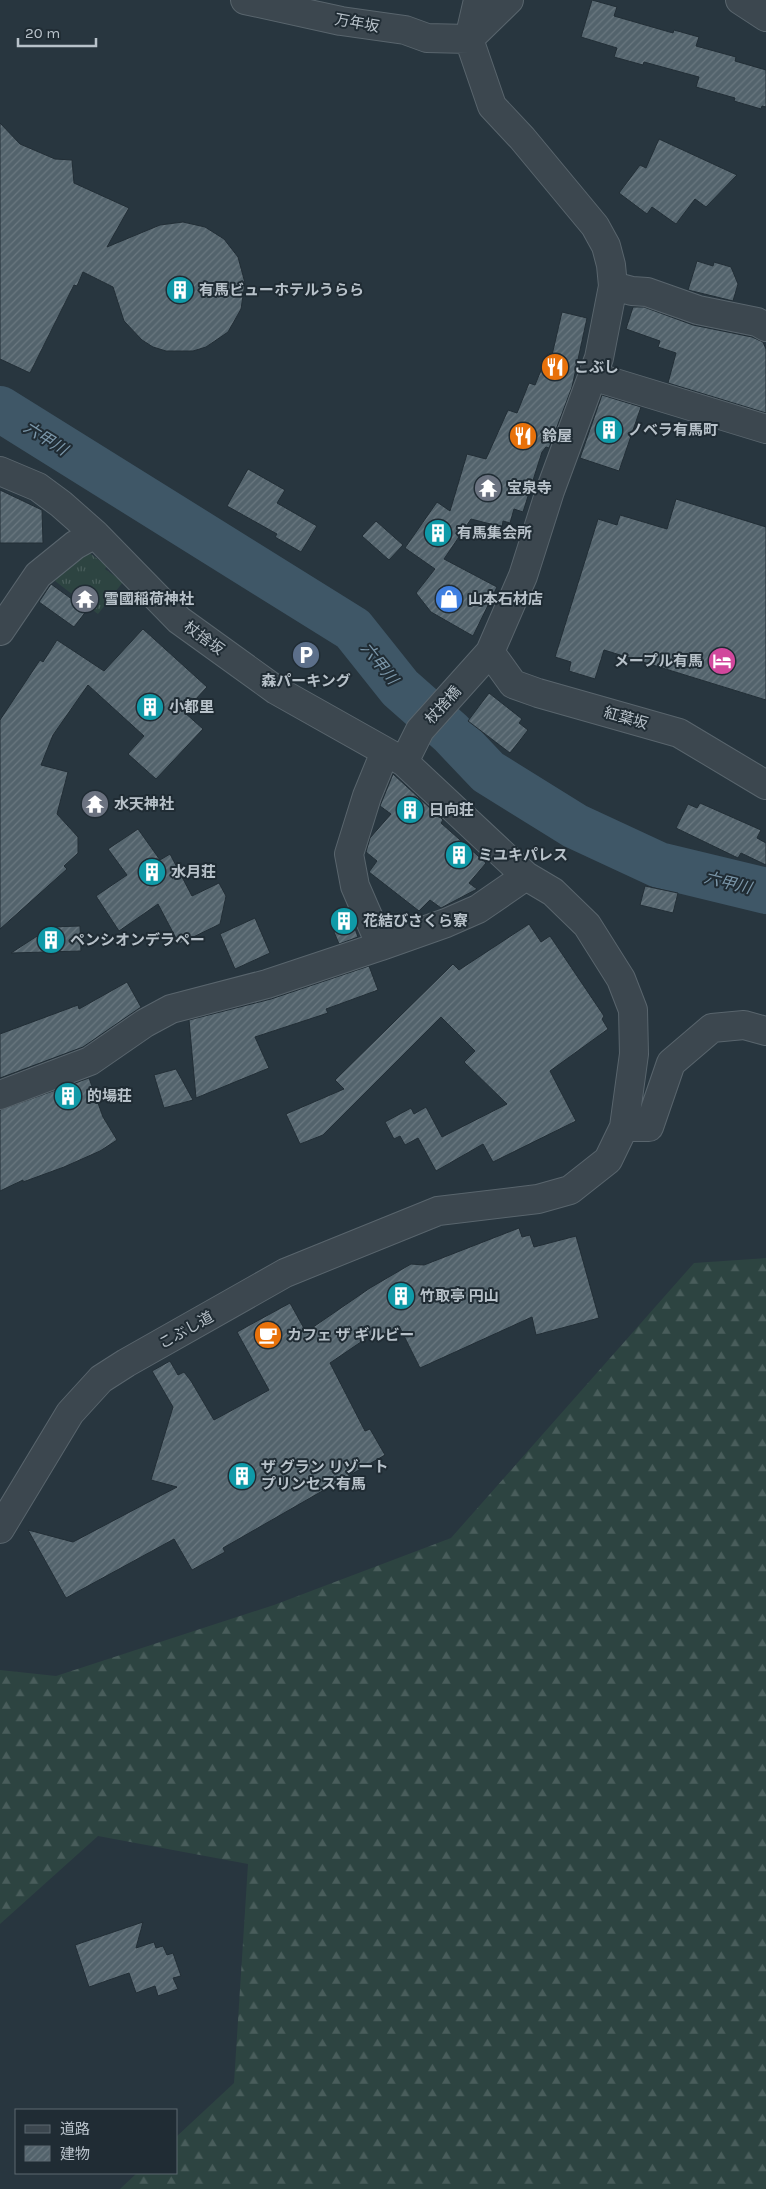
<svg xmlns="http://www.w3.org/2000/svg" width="766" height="2189" font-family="Karla,'Noto Sans JP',sans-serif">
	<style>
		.forest { fill: url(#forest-firs) }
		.park { fill: url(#park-tufts) }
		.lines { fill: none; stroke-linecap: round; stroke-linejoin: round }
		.river { stroke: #3f5767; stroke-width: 46 }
		.building { fill: url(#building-hatch); stroke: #222e36 }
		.minor-casing { stroke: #59656d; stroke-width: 30 }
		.minor { stroke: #3c474f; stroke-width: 28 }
		.labels { text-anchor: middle; stroke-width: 4; stroke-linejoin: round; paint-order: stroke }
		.street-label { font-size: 15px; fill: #b8c2ca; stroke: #202c34 }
		.poi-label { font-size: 15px; font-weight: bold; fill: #b8c2ca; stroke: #202c34; text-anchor: start }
		.water-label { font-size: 16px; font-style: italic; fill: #7b97aa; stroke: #202c34 }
	</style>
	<defs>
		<pattern id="forest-firs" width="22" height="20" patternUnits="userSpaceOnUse" patternTransform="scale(1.25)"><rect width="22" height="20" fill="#2d4441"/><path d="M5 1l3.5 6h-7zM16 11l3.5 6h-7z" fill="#495d5b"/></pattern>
		<pattern id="park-tufts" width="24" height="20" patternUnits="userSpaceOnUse" patternTransform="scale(1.25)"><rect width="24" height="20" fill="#2d4441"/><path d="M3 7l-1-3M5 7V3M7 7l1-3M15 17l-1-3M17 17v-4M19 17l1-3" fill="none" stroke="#495d5b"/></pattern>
		<pattern id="building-hatch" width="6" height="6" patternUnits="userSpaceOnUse" patternTransform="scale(1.25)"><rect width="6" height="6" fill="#53636c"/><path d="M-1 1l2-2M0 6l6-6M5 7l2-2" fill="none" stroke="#6a7880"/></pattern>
	</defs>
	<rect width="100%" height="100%" fill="#28363f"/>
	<path class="forest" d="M766,1258V2189H120L137,2173H176V2137L234,2083L248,1864L98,1836L0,1924V1670L56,1676L274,1605L451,1538L694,1263Z"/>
	<path class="park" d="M88,552L107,566L105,569L123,582L98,614L55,581L78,553Z"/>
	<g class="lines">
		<path class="river" d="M0,409L353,629L400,688L451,733L488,772L575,826L659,865L766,891"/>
	</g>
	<path class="building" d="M592,0L617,7L614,16L673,33L674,30L699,37L696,46L736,57L735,61L766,70V107L762,106L761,109L734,101L735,98L696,87L699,77L644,62L643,65L614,57L617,48L581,37Z
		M0,123L20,144L55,159L72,160L74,183L129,208L107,247L160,225L183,222L205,227L224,239L238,257L245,283L241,309L228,332L206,347L193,351H166L153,347L142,340L124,321L113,287L83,272L77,286L74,285L30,373L0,359Z
		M659,139L737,175L706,207L695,199L676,224L652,207L647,214L619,193L640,165L646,168Z
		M697,261L713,266L714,262L731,267L738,284L733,301L688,290Z
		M633,307H644L693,325L752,337L763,342L766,349V413L668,383L676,353L658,347L660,341L626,329Z
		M562,312L587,318L572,387L549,448L546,447L542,452L523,512L514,509L510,523L503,521L502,527L471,519L444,559L497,587L473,636L431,612L416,593L435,569L405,548L437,502L450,511L467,454L486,459L508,410L517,413L529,383L535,385L548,353L552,355Z
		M602,395L641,407L619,471L580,458Z
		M248,469L285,490L277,503L317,526L301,552L275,537L277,534L227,506Z
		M0,490L42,510L43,543H0Z
		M676,499L766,527V700L604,650L595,679L569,671L571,662L555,657L598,519L617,525L620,515L667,529Z
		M376,521L403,545L389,560L362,536Z
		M51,584L87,610L74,627L39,602Z
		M143,629L207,687L184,712L203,729L156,779L128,754L144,736L88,685L53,735L41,765L68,772L57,814L78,837V853L64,866L67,869L0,929V720L40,660L43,662L57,640L104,671Z
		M489,693L522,719L519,723L528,730L510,753L468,721Z
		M393,774L443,820L441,823L486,863L469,883L477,889L441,908L430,900L419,911L369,872L377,861L366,852L370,838L391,814L380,806Z
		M700,803L761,830L757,838L766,843V865L741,853L738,858L676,828L688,804L697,808Z
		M138,829L160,860L170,854L192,896L219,883L226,896L220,924L179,944L158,904L119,931L96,896L127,875L108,849Z
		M645,886L678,893L673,913L640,905Z
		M255,918L270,953L235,969L220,934Z
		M353,923L358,937L339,944L334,932Z
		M529,924L541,942L550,936L604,1016L602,1019L608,1029L550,1071L576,1121L493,1162L483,1144L436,1171L418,1138L405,1145L400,1136L394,1139L385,1122L411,1108L414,1114L426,1107L442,1137L507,1104L464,1062L475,1051L441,1017L323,1135L300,1144L286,1114L344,1089L335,1080L453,964L459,970Z
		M80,926L81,951L11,953L51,927Z
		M369,966L378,990L326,1009L328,1013L255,1037L269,1068L196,1098L189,1020L271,999Z
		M127,982L141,1007L83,1047L0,1078V1034L78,1005L79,1009Z
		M176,1069L193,1100L164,1108L154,1075Z
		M89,1078L103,1117L117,1140L100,1151L64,1167L23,1182V1180L0,1191V1110Z
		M519,1228L522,1237L530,1235L534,1247L576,1236L599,1318L536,1335L532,1317L420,1368L399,1326L381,1336L377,1331L330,1363L365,1431L370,1429L385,1455L223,1548L225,1552L192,1570L174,1539L66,1598L28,1530L73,1542L177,1487L151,1480L173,1407L152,1371L170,1361L178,1375L184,1372L191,1381L214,1420L269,1390L237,1332L290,1303L306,1332L370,1288L411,1264L424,1265Z
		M143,1922L136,1948L154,1942L156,1948L163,1946L167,1955L173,1953L181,1976L173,1978L178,1989L158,1996L155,1986L136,1993L129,1973L89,1987L75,1945Z"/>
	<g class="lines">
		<defs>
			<path id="minor" d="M245,0L341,21L405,30L427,38L469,39L509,0
				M740,0L766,17
				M613,286L632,291L647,292L698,310L757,322L766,327
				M592,376L766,429
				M0,471L38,487L61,504L95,534L179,620L276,690L404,762L526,876L553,892L587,925L621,979L633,1010L634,1054L624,1127L608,1160L570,1190L538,1199L438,1211L285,1273L126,1363L101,1379L70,1413L0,1529
				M0,631L38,575L75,545L95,534
				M490,652L513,684L538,693L679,733L766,785
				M385,752L367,796L349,854L355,886L381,946L446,923L478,909L526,876
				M404,762L420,730L490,652L523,576L550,491L599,358L613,286L611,265L606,246L595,226L522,138L492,106L469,39L478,0
				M0,1095L90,1061L145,1023L171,1009L267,984L381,946
				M624,1127H649L671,1063L712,1028L744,1025L766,1031"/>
		</defs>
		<use href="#minor" class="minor-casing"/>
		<use href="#minor" class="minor"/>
	</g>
	<defs>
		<symbol id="building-disc" viewBox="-11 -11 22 22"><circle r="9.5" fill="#0f9aa8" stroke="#202c34"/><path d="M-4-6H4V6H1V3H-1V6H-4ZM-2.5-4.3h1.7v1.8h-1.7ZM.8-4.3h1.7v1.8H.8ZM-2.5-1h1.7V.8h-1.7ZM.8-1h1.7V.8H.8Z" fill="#fff"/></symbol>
		<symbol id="restaurant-disc" viewBox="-11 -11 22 22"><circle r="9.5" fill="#e8710a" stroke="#202c34"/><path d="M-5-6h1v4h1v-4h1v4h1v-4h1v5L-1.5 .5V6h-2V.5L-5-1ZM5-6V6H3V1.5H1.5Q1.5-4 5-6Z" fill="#fff"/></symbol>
		<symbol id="temple-disc" viewBox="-11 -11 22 22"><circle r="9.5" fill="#6b7280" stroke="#202c34"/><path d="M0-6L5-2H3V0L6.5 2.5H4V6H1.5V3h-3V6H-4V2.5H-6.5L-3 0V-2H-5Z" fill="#fff"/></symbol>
		<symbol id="shop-disc" viewBox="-11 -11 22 22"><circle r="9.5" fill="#3f7fe0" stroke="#202c34"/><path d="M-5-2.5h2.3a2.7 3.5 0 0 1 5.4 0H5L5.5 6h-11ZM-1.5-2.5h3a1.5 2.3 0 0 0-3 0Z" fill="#fff"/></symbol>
		<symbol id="parking-disc" viewBox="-11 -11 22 22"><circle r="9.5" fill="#5c6f8a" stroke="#202c34"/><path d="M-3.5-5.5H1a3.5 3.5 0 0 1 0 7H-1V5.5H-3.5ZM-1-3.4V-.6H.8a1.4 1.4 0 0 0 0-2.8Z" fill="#fff"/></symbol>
		<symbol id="hotel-disc" viewBox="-11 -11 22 22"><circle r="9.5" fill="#d1479c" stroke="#202c34"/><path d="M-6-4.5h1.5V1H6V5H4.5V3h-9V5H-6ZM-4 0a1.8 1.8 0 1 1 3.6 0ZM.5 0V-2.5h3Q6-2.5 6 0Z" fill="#fff"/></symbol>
		<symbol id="cafe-disc" viewBox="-11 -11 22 22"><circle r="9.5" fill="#e8710a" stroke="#202c34"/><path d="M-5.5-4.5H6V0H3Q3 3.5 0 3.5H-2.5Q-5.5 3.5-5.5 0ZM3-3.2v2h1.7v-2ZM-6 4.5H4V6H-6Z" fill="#fff"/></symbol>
	</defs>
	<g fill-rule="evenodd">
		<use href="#building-disc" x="164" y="274" width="32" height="32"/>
		<use href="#restaurant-disc" x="539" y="351" width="32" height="32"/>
		<use href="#building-disc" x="593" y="414" width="32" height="32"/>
		<use href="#restaurant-disc" x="507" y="420" width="32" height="32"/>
		<use href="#temple-disc" x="472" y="472" width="32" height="32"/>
		<use href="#building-disc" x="422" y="517" width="32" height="32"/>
		<use href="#temple-disc" x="69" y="583" width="32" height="32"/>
		<use href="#shop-disc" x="433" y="583" width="32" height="32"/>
		<use href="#parking-disc" x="290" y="639" width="32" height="32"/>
		<use href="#hotel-disc" x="706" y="645" width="32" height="32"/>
		<use href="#building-disc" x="134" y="691" width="32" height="32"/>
		<use href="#temple-disc" x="79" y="788" width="32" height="32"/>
		<use href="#building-disc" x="394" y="794" width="32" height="32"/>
		<use href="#building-disc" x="443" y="839" width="32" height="32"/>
		<use href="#building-disc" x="136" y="856" width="32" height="32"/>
		<use href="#building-disc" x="328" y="905" width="32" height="32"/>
		<use href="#building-disc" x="35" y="924" width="32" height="32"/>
		<use href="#building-disc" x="52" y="1080" width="32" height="32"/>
		<use href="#building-disc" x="385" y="1280" width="32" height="32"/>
		<use href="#cafe-disc" x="252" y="1319" width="32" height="32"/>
		<use href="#building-disc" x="226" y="1460" width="32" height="32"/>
	</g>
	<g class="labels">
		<g class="street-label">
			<text transform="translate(357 23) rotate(10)" y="5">万年坂</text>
			<text transform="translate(204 638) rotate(36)" y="5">杖捨坂</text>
			<text transform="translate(443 705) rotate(-48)" y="5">杖捨橋</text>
			<text transform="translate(626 718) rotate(16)" y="5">紅葉坂</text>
			<text transform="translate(186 1330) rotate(-29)" y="5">こぶし道</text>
		</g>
		<g class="poi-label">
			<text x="199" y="295">有馬ビューホテルうらら</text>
			<text x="574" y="372">こぶし</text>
			<text x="628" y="435">ノベラ有馬町</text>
			<text x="542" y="441">鈴屋</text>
			<text x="507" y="493">宝泉寺</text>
			<text x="457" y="538">有馬集会所</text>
			<text x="104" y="604">雪國稲荷神社</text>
			<text x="468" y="604">山本石材店</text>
			<text x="703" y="666" text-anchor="end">メープル有馬</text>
			<text x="306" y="686" text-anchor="middle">森パーキング</text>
			<text x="169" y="712">小都里</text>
			<text x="114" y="809">水天神社</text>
			<text x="429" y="815">日向荘</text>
			<text x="478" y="860">ミユキパレス</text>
			<text x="171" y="877">水月荘</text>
			<text x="363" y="926">花結びさくら寮</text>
			<text x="70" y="945">ペンシオンデラペー</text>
			<text x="87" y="1101">的場荘</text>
			<text x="420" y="1301">竹取亭 円山</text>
			<text x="287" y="1340">カフェ ザ ギルビー</text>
			<text x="261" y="1472">ザ グラン リゾート<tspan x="261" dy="17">プリンセス有馬</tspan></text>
		</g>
		<g class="water-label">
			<text transform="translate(46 438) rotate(32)" y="6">六甲川</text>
			<text transform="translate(380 663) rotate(51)" y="6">六甲川</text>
			<text transform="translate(728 882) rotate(14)" y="6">六甲川</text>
		</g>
	</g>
	<rect x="15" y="2109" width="162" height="65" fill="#202c34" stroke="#5d6870"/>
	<rect x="25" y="2125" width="25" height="8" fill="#3c474f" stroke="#5d6870"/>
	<text x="60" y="2134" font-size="15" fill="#b8c2ca">道路</text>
	<rect x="25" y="2146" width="25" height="15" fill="url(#building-hatch)" stroke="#5d6870"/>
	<text x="60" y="2159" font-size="15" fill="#b8c2ca">建物</text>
	<path d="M18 38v8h78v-8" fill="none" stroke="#b8c2ca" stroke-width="2.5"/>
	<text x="25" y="38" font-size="15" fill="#b8c2ca" stroke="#202c34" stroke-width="4" paint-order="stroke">20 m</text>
</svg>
